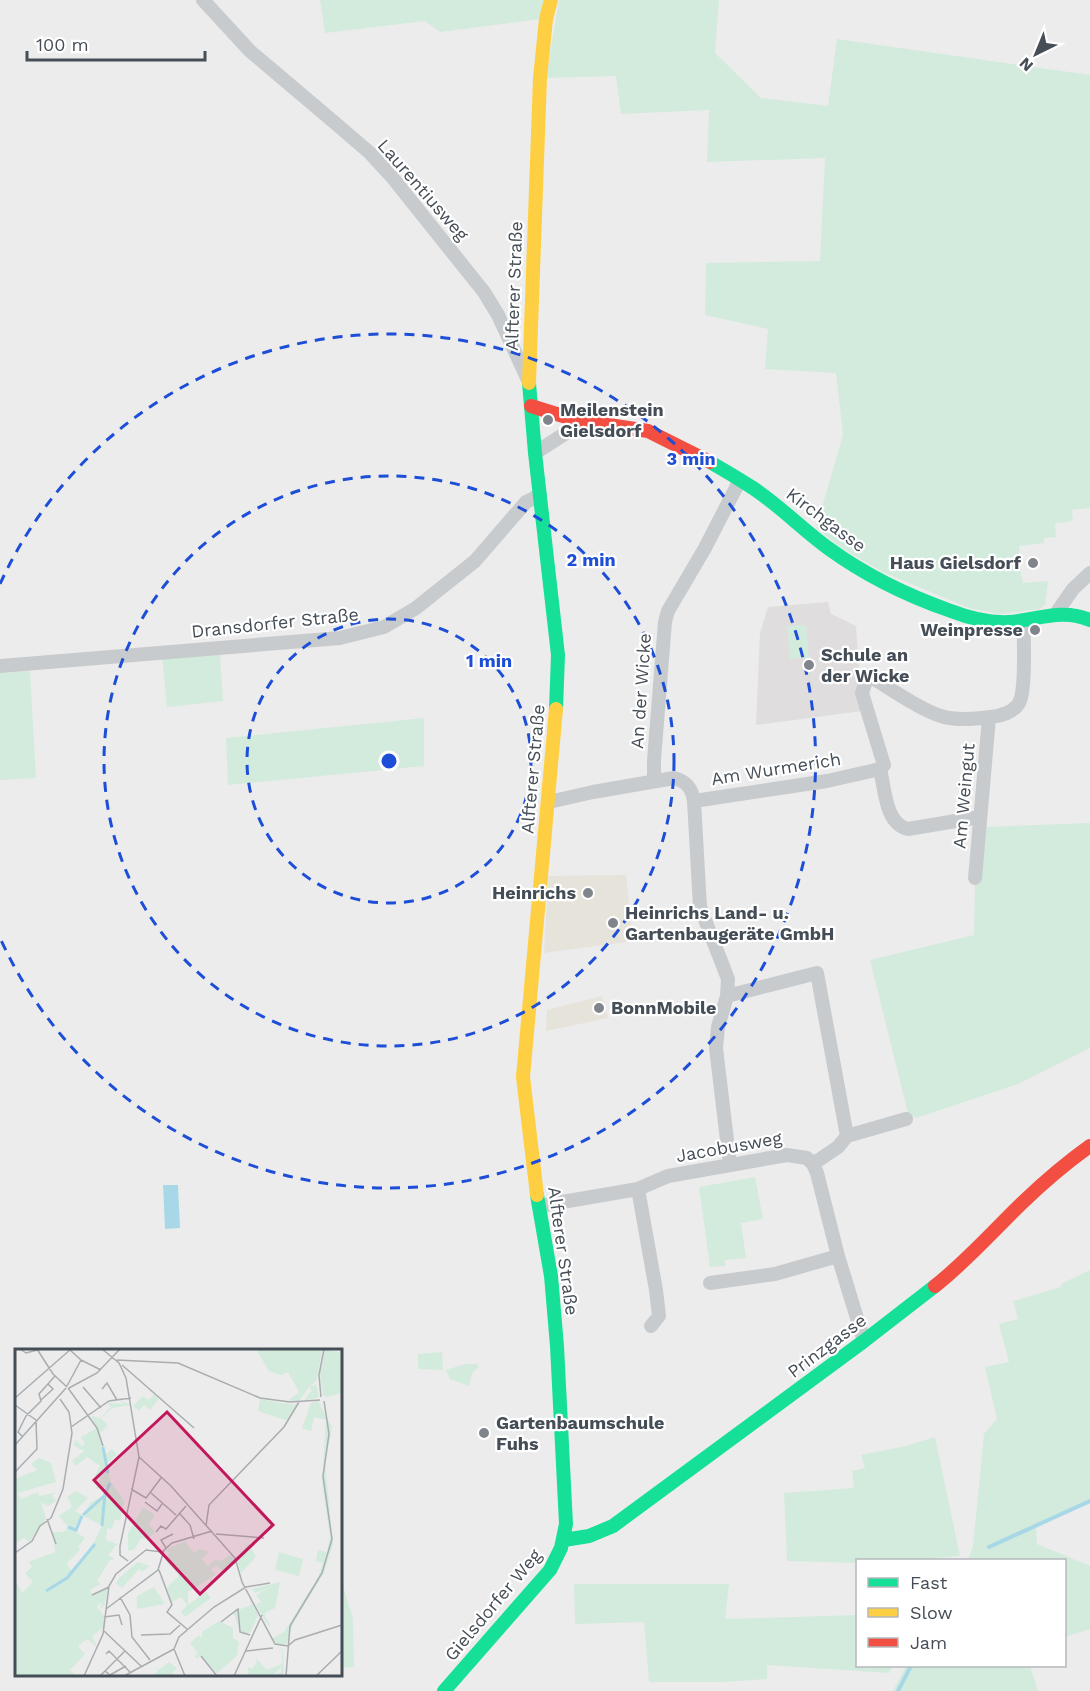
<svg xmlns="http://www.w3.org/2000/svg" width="1090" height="1691" font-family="'Work Sans',sans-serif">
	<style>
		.commercial { fill: #e6e3db }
		.education { fill: #dfdddd }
		.green { fill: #d2ebdc }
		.water { fill: #a8d8e7 }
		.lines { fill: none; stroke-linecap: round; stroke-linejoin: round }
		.stream { stroke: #a8d8e7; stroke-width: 4 }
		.street { stroke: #c8cbcd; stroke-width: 14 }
		.fast { stroke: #16e098; stroke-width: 14 }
		.slow { stroke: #ffcf43; stroke-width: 14 }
		.jam { stroke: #f24e42; stroke-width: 14 }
		.ring { fill: none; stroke: #1d4ed8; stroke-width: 3; stroke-dasharray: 10 8 }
		.poi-dot { fill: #80858b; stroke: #fff; stroke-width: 2 }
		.labels { text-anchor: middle; stroke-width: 4.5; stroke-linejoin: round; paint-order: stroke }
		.street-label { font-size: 18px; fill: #454e57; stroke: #fff }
		.poi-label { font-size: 18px; font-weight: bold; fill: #454e57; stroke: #fff; text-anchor: start }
		.inset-river { fill: none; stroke: #a8d8e7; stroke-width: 3 }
		.inset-road { fill: none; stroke: #aaadb0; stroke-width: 1.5 }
		.view { fill: #c2185b; fill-opacity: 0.15; stroke: #c2185b; stroke-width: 3 }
		.inset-edge { fill: none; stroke: #454e57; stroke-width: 3 }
		.centre { fill: #1d4ed8; stroke: #fff; stroke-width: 3 }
		.ring-label { font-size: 18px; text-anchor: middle; font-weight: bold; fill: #1d4ed8; stroke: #fff; stroke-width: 4.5; stroke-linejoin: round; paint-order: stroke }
	</style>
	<rect width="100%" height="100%" fill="#edecec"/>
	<path class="commercial" d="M626,875L633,941L544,953L548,876Z
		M602,996L608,1018L546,1031L547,1010Z"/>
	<path class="education" d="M828,602L831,614L856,626L862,711L756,725L760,633L768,607Z"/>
	<path class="green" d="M320,0H544L540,19L440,32L425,21L325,33Z
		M559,0H719L715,53L761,98L828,106L837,39L1090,75V508L1072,510L1073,521L1055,523L1056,537L1044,538V543L1019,546L1021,575L1023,583L1048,581L1045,605L1040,609L1000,614L969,608L883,572L843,549L816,528L843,435L836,373L765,369L768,329L705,315L706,263L820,261L825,158L707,162L709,110L621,114L616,76L546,78Z
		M806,625L809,658L790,659L787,626Z
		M220,653L223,701L167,707L162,657Z
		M30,671L36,778L0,780V673Z
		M424,718V766L228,785L226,738Z
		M1090,823V1048L1018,1084L916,1118L908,1113L870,960L974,935L975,884H980L985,827Z
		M755,1177L763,1219L741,1223L746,1258L725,1260V1266L710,1267L699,1187Z
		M1090,1270V1501L1045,1521L1036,1527L1037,1544L1090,1566V1629L1065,1637L1064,1560H968L973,1546L984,1434L997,1419L985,1367L1009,1362L999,1324L1018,1319L1013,1301L1061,1287V1284Z
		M442,1352L443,1370L418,1369V1354Z
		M465,1364H477L479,1367L472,1373L469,1386L450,1379L446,1370Z
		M935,1437L960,1556L914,1560H858L857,1563L787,1561L784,1493L854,1488L852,1471L865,1468L861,1455L906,1446Z
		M341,1565L344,1589L353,1619L354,1667L341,1668Z
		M574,1584H729L725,1619L857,1615L858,1666H893L889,1673L767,1665V1679L723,1682H649L644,1622L575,1624Z
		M906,1666H1030L1038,1691H893Z"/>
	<path class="water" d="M163,1185H178L180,1228L165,1229Z"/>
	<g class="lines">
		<path class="stream" d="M989,1547L1090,1501
			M898,1691L911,1666"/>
		<path class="street" d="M203,0L250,51L328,117L370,153L392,177L484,292L498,315L528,380
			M535,453L583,422
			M1055,615L1073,589L1090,573
			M0,666L340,638L384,627L416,608L475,561L526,502L540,495
			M880,769L884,765L862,693L868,675C888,687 920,710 941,716C956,721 976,719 991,717C1001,716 1014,712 1019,703C1026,691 1024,636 1023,621
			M654,781V760L665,622L668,611L705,548L740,480
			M694,801L700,907L728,979L727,996L718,1027L716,1048L730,1165
			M549,802L593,792L674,778C686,781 692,788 694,801L827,781L880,769C885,789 885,824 908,829L980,817
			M975,878L989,718
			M727,996L817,973L847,1136
			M813,1164L838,1147L847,1136L906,1119
			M638,1189L656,1290L659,1316L651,1326
			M539,1206L638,1189L668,1176L787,1155L807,1158L813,1164L817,1173L838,1256L864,1341
			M710,1283L775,1274L838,1256"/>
		<path class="fast" d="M529,383L535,453L558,655L556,709
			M710,462C724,470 739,479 753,488C780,506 802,529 828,548C865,575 908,596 951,611C969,618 989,623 1009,622C1037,620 1062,608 1090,620
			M564,1540L589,1536L613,1526L864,1341L935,1286
			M444,1691L550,1570L561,1548L566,1524L557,1346L551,1276L537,1195"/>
		<path class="slow" d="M529,383L540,78L546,19L551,0
			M537,1195L523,1077L556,709"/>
		<path class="jam" d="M531,406L576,420L648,431L710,462
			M935,1286C968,1260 993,1231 1022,1203C1044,1182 1066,1163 1090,1146"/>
	</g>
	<g class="ring">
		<circle cx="389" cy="761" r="142"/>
		<circle cx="389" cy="761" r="285"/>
		<path d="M0 584A427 427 0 1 1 0 938"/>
	</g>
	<g class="poi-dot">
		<circle cx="548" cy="420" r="6"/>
		<circle cx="1033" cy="563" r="6"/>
		<circle cx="1035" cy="630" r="6"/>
		<circle cx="809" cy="665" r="6"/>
		<circle cx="588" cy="893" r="6"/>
		<circle cx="613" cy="923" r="6"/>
		<circle cx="599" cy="1008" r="6"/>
		<circle cx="484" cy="1433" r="6"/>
	</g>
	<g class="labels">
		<g class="street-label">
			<text transform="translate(423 190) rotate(49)" y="6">Laurentiusweg</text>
			<text transform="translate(514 286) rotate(-88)" y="6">Alfterer Straße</text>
			<text transform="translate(826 520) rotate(37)" y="6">Kirchgasse</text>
			<text transform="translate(275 623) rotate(-6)" y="6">Dransdorfer Straße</text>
			<text transform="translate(641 691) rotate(-86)" y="6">An der Wicke</text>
			<text transform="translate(533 769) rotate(-85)" y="6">Alfterer Straße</text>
			<text transform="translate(776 769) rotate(-9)" y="6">Am Wurmerich</text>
			<text transform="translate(964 796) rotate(-85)" y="6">Am Weingut</text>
			<text transform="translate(729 1147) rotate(-10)" y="6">Jacobusweg</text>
			<text transform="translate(563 1251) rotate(82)" y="6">Alfterer Straße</text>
			<text transform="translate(827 1346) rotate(-37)" y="6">Prinzgasse</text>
			<text transform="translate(493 1605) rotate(-50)" y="6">Gielsdorfer Weg</text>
		</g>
		<g class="poi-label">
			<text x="560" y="416">Meilenstein<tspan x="560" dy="21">Gielsdorf</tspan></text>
			<text x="1021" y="569" text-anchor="end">Haus Gielsdorf</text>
			<text x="1023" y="636" text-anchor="end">Weinpresse</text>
			<text x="821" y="661">Schule an<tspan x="821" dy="21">der Wicke</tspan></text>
			<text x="576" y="899" text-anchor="end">Heinrichs</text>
			<text x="625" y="919">Heinrichs Land- u.<tspan x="625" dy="21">Gartenbaugeräte GmbH</tspan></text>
			<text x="611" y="1014">BonnMobile</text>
			<text x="496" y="1429">Gartenbaumschule<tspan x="496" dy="21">Fuhs</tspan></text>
		</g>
	</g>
	<g transform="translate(15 1349)">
		<rect width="327" height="327" fill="#edecec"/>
		<path d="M241,0H307L302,31L294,38L301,35L304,48L289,52L297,41L294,38L284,52H273L284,43L273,23L266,26L254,22ZM310,0L327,4V44L312,48L308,46L305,24ZM139,45L144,50L135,61L129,56L124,62L118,57L128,47L134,51ZM245,50L265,54L282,56L273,72L243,62ZM104,51L116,56L97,59L86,69L93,76L85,84L90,106L97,100L102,105L91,115L96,133L109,152L105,172L100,170L97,180L92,179L91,191L102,195L93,206L100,210L95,211L82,232L86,235L75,241L77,246L93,239L89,257L85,260L87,252L82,258L89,267V278L77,287L82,298L72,290L63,297L70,305L55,321L62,327H0V230L7,244L18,233L10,224L17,218L14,213L40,203L38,183H49L53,178L44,167L57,158L52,148L61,142L73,149L60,162L67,166L76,153L89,147L92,138L80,140L86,130L80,126L85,117L72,108L61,117L57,112L69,102L58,96L61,91L67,97L70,95L66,88L82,79L76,67L85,69L96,58L92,54L109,55ZM67,166L87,177L74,203L56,221L51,215L65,201L63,198L70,189L58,181ZM303,52L317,78L310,114L318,195L309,224L278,274L272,295H261L257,290L270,282L304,226L308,214L301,212L303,201L312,203L315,188L307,134L311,71L299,68L296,82L287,79L296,54ZM24,109L36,114L41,133L3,144L6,150L23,143L24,147L43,143L37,146L41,152L33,157L26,153L31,170L14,193L9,189L0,195V130L22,121L16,115ZM128,158L140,166L134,175L140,183L132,191L126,189L119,201L113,202V184ZM170,192L179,204L184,200L194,203L187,210L193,217L201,210L204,213L217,205L222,213L211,223L201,217L196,221L200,226L173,243V256L191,243L196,249L170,268L166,263L172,256L166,248L156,254L152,238L164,227L150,211L155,204L150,201ZM234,194L241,208L226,224L221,209ZM264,203L288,210L284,227L260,221ZM123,213L135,217L127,223L124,220L107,239L101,234L104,229ZM265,233L260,259L250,264V267L255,276L254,278L241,256L246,253L241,246L253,239L240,244L237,240ZM139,238L150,255L122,260V247ZM235,250L243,266L235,284H226L218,263L236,256ZM204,272L218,279V289L224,293L222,307L202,324L185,307L182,310L179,307L183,304L175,294L184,286L187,289V283ZM258,297L268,300L269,327L261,326L266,323V318L258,327H233V318L237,320L242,313L240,308L252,321L267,315V300ZM154,313L162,319L157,324L161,327H137L143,322L140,318L144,321Z" fill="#d2ebdc" fill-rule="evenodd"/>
		<path class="inset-river" d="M88,98L93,124M68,166L89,147M87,177L90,145L95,134M53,178L61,181L67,167M31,242L52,229L80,195"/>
		<path class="inset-road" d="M5,0L11,4L26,0M22,0L38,25L52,38M87,0L104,14L111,29L124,108M66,11L86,21M102,11L163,14L245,49L275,53L305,51M107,16L179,79M52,37L66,11L55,1M68,38L86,59M53,39L82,79L88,97M54,39L82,24L105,0M87,40L92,34L102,51M306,48L304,26L309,0M0,49L56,0M26,51L38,40L33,35M0,56L21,71M56,78L94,52L116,49M7,87L3,83L11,67L26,52L24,45L40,27M0,96L51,39M124,108L156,137L220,209L227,233L260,295L273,297L280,291L327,276M0,123L22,100L21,71M116,140L131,149L146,129M136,144L161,166M130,153L142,162L147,155M165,165L175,176L179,190M36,169L48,140L57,84L54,63L45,50M32,170L41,195M191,177L194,156L269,78L284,53M141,183L146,177L151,180L171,157M201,185L249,189M151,199L146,191L158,185M0,204L17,192L25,177L36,169M113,212L105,206V197L124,108M144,221L157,256L152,263L172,280M77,246L94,238M105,248L115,266L117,288L135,311M91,260L143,221L149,201M89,268L104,266L107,276M206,273L223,260L225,283L235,286M89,282L126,317M126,286L155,285L165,276M159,300L164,288L199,258L231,238L255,234M159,300L170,327M231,302L258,299M91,305L94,302L115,323M186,307L202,327M90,322L95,326L111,317M69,327L88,285L94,237L101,225L131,201L147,203L157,194L197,182M85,327L110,302M109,327L159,300M219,327L247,266M271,327L275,277L307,224L317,190L308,127L314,85L309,52M301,327L327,302"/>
		<path class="view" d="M152,63L258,176L185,245L79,131Z"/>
		<rect width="327" height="327" class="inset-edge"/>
	</g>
	<circle cx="389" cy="761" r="9" class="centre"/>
	<g class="ring-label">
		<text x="691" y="465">3 min</text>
		<text x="591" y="566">2 min</text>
		<text x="489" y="667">1 min</text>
	</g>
	<rect x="856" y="1559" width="210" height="108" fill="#ffffff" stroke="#b5b8bc" stroke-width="1.5"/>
	<rect x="868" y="1578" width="30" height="9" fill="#16e098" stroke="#b5b8bc" stroke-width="1.5"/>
	<text x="910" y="1589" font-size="18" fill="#454e57">Fast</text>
	<rect x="868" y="1608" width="30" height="9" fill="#ffcf43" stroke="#b5b8bc" stroke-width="1.5"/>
	<text x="910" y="1619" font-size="18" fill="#454e57">Slow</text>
	<rect x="868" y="1638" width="30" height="9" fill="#f24e42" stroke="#b5b8bc" stroke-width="1.5"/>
	<text x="910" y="1649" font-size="18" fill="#454e57">Jam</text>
	<g transform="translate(1036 54) rotate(223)" stroke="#ffffff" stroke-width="4.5" paint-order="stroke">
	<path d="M0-4.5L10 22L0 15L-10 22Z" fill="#454e57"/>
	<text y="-9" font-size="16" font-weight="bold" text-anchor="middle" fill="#454e57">N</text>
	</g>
	<path d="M27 51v9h178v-9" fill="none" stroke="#454e57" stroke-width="3"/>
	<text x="36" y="51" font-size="18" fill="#454e57" stroke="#ffffff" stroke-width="4.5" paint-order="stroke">100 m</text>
</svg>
